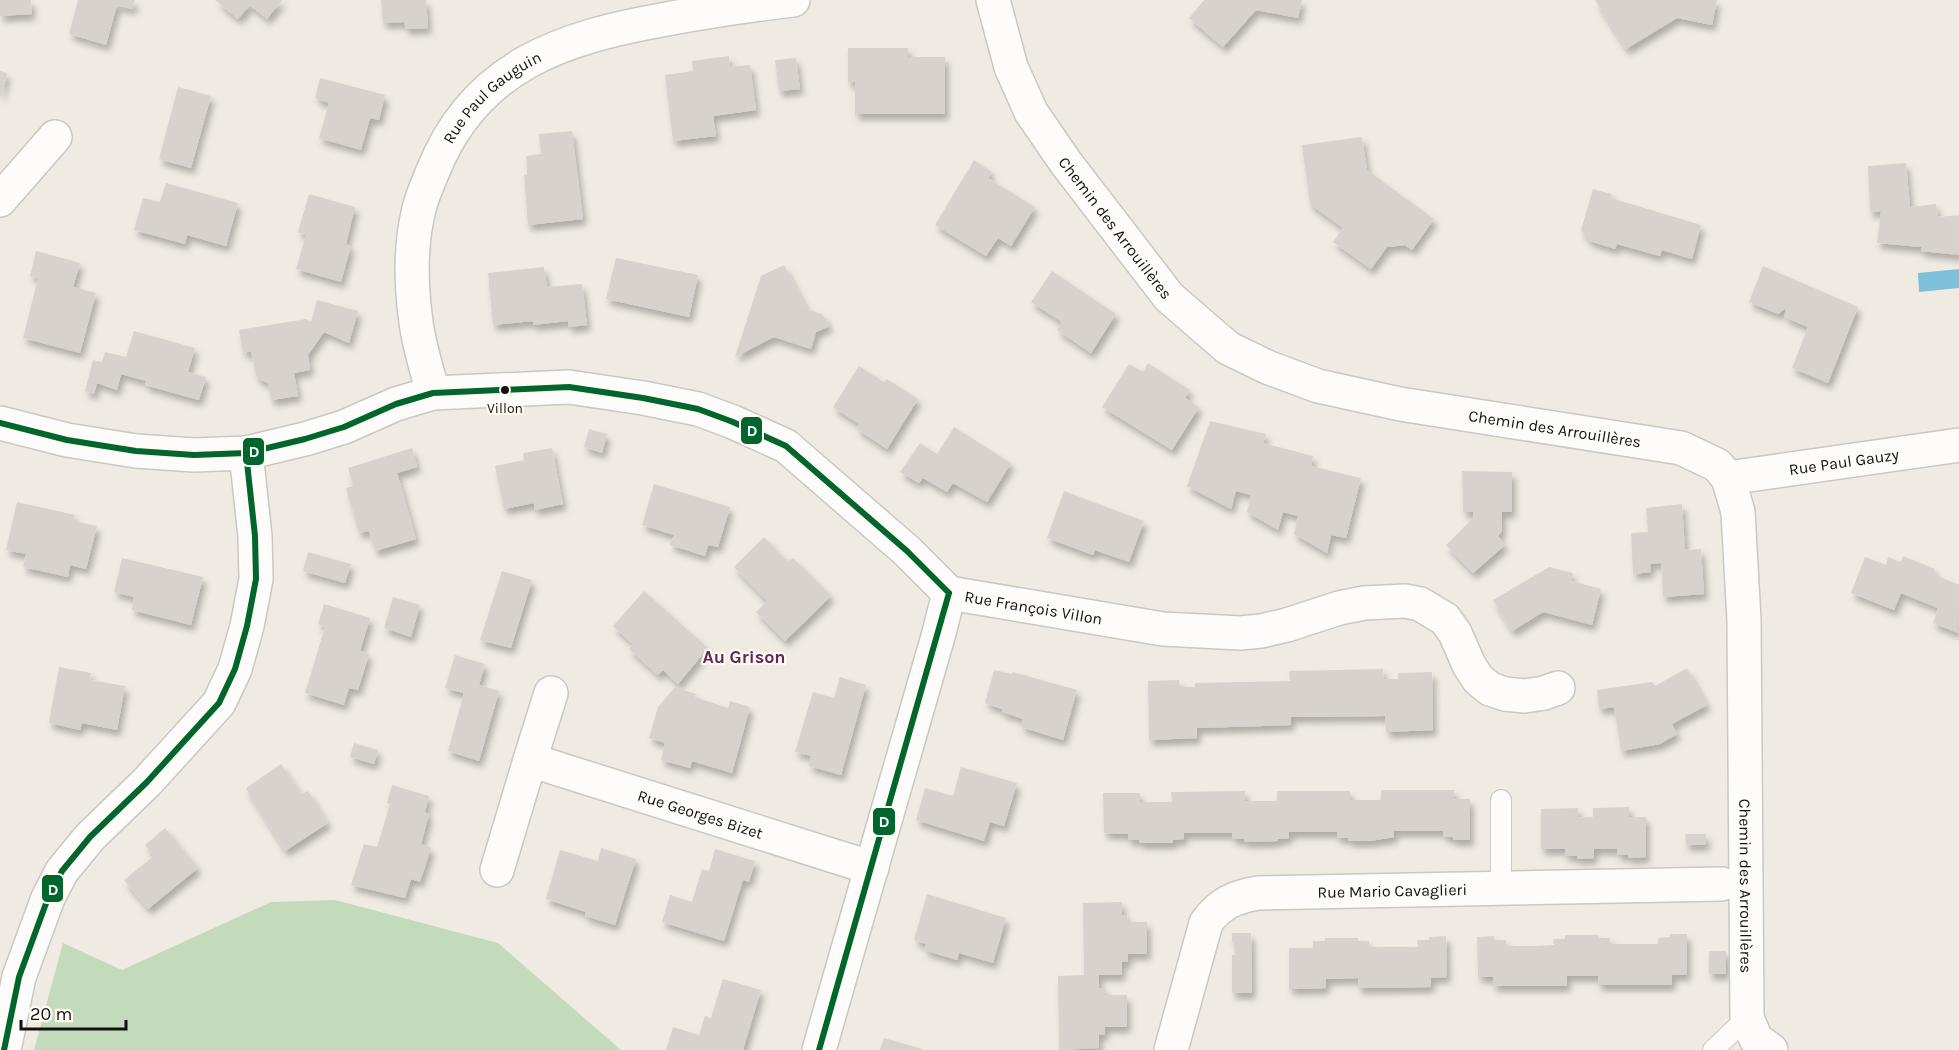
<svg xmlns="http://www.w3.org/2000/svg" width="1959" height="1050" font-family="Karla,sans-serif">
	<style>
		.green { fill: #c3dabb }
		.water { fill: #7fc0dd }
		.building { fill: #d7d2ce; filter: url(#shadow) }
		.lines { fill: none; stroke-linecap: round; stroke-linejoin: round }
		.service-casing { stroke: #cbc7c1; stroke-width: 22 }
		.minor-casing { stroke: #cbc7c1; stroke-width: 36 }
		.service { stroke: #fdfcfb; stroke-width: 20 }
		.minor { stroke: #fdfcfb; stroke-width: 33 }
		.bus-1-casing { stroke: #fffaf2; stroke-width: 10 }
		.bus-1 { stroke: #00652e; stroke-width: 6 }
		.bus-dot { fill: #13110c; stroke: #fffaf2; stroke-width: 2 }
		.labels { text-anchor: middle; stroke-width: 4.5; stroke-linejoin: round; paint-order: stroke }
		.bus-label { font-size: 14px; fill: #13110c; stroke: #fffaf2 }
		.street-label { font-size: 16px; fill: #13110c; stroke: #fffaf2 }
		.neighbourhood-label { font-size: 18px; font-weight: bold; fill: #5f2752; stroke: #fffaf2 }
		.line-badge { stroke: #fffaf2; stroke-width: 2 }
		.badge-label { font-size: 16px; text-anchor: middle; font-weight: bold; fill: #fff }
	</style>
	<defs>
		<filter id="shadow"><feDropShadow dx="3.5" dy="6" stdDeviation="3" flood-color="#0004"/></filter>
	</defs>
	<rect width="100%" height="100%" fill="#efebe3"/>
	<path class="green" d="M335,900L498,943L621,1050H34L63,943L122,970L271,902Z"/>
	<path class="water" d="M1959,269V288L1919,292L1918,273Z"/>
	<path class="building" d="M0,0H31L32,14L0,16Z
		M78,0H135L132,9L117,5L106,45L69,34Z
		M215,0H282L267,19L250,5L238,19Z
		M381,0H426L428,28L406,29L404,22L383,23Z
		M1204,0H1302L1298,18L1256,10L1223,47L1189,18Z
		M1595,0H1717L1712,25L1677,18L1626,49Z
		M848,48H908V57H945V114H855V82H848Z
		M729,56L730,67L750,65L756,110L713,116L716,136L673,141L665,75L693,71L692,61Z
		M796,58L800,89L779,91L775,60Z
		M0,71L7,73L1,97H0Z
		M320,78L385,95L379,120L370,118L361,150L319,138L329,103L315,98Z
		M178,87L211,96L191,168L159,159Z
		M572,131L583,219L528,225L524,175L527,174L526,156L541,154L539,134Z
		M1362,137L1367,170L1434,219L1412,250L1405,245L1387,247L1371,269L1333,242L1343,228L1310,204L1302,145Z
		M974,160L992,172L988,178L1035,207L1011,246L998,238L986,256L935,225Z
		M1906,163L1910,207L1936,204L1938,217L1959,215V255L1921,251V247L1877,243L1881,211L1870,212L1868,166Z
		M166,183L238,203L226,246L187,235L185,244L134,230L143,198L160,202Z
		M1593,189L1612,194L1611,198L1701,225L1692,259L1662,250L1660,256L1617,244L1615,249L1590,241L1581,230Z
		M309,194L355,207L346,244L351,246L341,282L296,269L306,235L298,232Z
		M36,251L80,263L73,287L96,293L80,353L23,338L38,278L30,276Z
		M616,258L698,275L689,317L606,299Z
		M784,265L807,309L822,314L830,326L816,332L811,349L774,337L735,357L761,276Z
		M1763,266L1858,307L1828,383L1792,368L1808,327L1784,317L1786,308L1778,314L1749,302Z
		M544,267L547,287L582,284L587,325L569,327L568,321L533,325V321L493,325L488,273Z
		M1052,271L1116,314L1091,353L1057,330L1062,322L1031,302Z
		M317,300L358,311L349,343L324,332L308,355L310,370L294,373L298,396L271,400L268,383L257,378L251,351L243,353L239,330L306,319L311,322Z
		M134,331L195,348L188,372L206,377L199,400L145,385L146,381L121,374L117,390L97,383L94,394L85,391L93,360L102,362L105,352L126,357Z
		M1148,363L1190,390L1185,398L1199,407L1172,450L1102,407L1129,364L1143,372Z
		M859,366L884,382L887,379L918,399L887,449L857,429L859,424L833,407Z
		M1210,421L1266,434L1263,443L1313,456L1311,466L1361,478L1346,538L1331,535L1327,553L1294,534L1298,516L1283,512L1278,530L1247,512L1251,495L1236,491L1231,509L1187,486Z
		M954,427L1011,463L987,502L953,483L947,492L923,478L919,483L900,472L920,443L937,454Z
		M589,429L607,434L602,453L584,447Z
		M412,448L417,467L397,473L416,539L375,551L369,531L359,533L346,488L353,486L348,468Z
		M552,448L563,504L535,510L534,503L504,509L495,466L524,460L523,453Z
		M1462,471L1512,472V512H1502V531L1498,536L1505,545L1473,573L1446,545L1473,518V512H1463Z
		M654,484L730,507L718,547L708,545L705,556L670,545L674,535L642,525Z
		M1064,491L1144,521L1129,562L1095,550L1093,555L1047,538Z
		M17,502L75,515L73,521L97,526L86,569L70,565L68,577L23,567L26,554L6,550Z
		M1682,504L1685,550L1701,549L1704,594L1663,597L1661,563L1650,564L1651,572L1633,574L1631,533L1648,532L1646,508Z
		M764,537L788,562L793,558L831,596L785,641L756,612L767,601L734,567Z
		M308,552L351,564L345,583L303,571Z
		M1903,556L1935,569L1933,574L1959,585L1958,633L1933,623L1938,608L1901,593L1894,610L1851,593L1865,557L1886,565L1888,557L1901,562Z
		M122,558L203,577L191,625L132,610L134,597L114,592Z
		M1549,567L1573,573L1571,581L1601,589L1592,625L1543,612L1512,631L1493,600Z
		M502,571L532,580L511,648L480,640Z
		M644,591L708,648L678,684L663,670L658,675L629,649L633,644L613,626Z
		M393,597L420,605L411,637L384,628Z
		M324,604L370,618L360,651L369,654L358,690L349,688L344,705L305,693L325,627L318,624Z
		M455,655L485,664L479,685L499,691L479,761L448,751L464,693L445,688Z
		M59,667L91,673L90,680L125,686L117,730L82,723L80,730L49,723Z
		M1687,668L1707,705L1672,724L1677,734L1660,744L1621,751L1614,707L1599,709L1597,690L1652,682L1655,686Z
		M1383,669L1384,679H1398V673L1432,672L1433,730L1386,732L1385,716L1291,717V725L1197,728V738L1149,740L1148,681L1179,680L1180,687H1195V683L1290,681L1289,671Z
		M994,670L1012,674L1013,672L1077,690L1063,740L1021,727L1023,719L1002,712V709L985,703Z
		M840,677L866,685L841,775L809,766L811,756L795,752L813,692L834,698Z
		M675,687L696,694L695,697L728,708L730,701L750,707L732,773L692,761L690,768L661,760L665,743L649,738L658,707Z
		M354,743L378,750L374,764L350,757Z
		M281,764L301,794L308,791L328,823L285,851L246,788Z
		M961,767L1017,783L1004,826L990,822L984,841L916,820L925,788L953,796Z
		M392,785L429,796L425,812L429,814L421,844L431,848L420,882L411,879L405,898L351,885L364,844L377,847L390,804L387,803Z
		M1381,790H1454V799H1470V840H1453V837H1444L1443,831H1394V837L1370,841H1349L1348,838H1337V832H1289V838L1278,839L1277,841L1244,842V839H1232V833H1184V839L1173,840V843H1139V840H1128V834L1104,833L1103,793H1140V802H1172L1171,792L1245,791V801H1277V791H1350V800H1381Z
		M1629,807V817H1646V857L1628,858V855H1617V849H1594V858L1577,859V856H1565V849H1541V809L1578,808V818L1593,817V808Z
		M165,828L198,868L148,909L124,880L154,856L145,845Z
		M1685,834H1706V845H1686Z
		M601,848L636,859L615,925L585,916L586,912L546,899L560,850L598,861Z
		M715,849L755,861L749,882L743,880L724,941L662,922L670,895L692,902L702,869L709,871Z
		M927,894L1006,918L993,963L959,953L957,960L924,950L926,944L914,940Z
		M1122,902V915H1127L1128,922H1147V954H1128V962H1122V975H1099V988H1105V995H1127V1027H1105V1035L1099,1034V1048L1059,1050L1058,976L1084,975L1083,903Z
		M1232,933H1251L1252,993H1232V955H1235V941L1232,942Z
		M1670,934H1687V975H1672V985H1598V976H1567V986H1493V977H1478L1477,937L1494,936V940H1506V946H1535L1554,945L1553,939H1565V935H1599V938H1610V944H1658V938L1670,937Z
		M1446,936L1447,977L1431,978V987L1358,988V978L1326,979V988L1289,989V948H1313V941H1325V938H1358V941H1369V947H1418L1417,940H1429V937Z
		M1709,951H1726V974H1709Z
		M723,979L761,990L743,1050H666L673,1027L699,1035L705,1016L711,1018Z
		M884,1038L922,1049V1050H880Z"/>
	<g class="lines">
		<defs>
			<path id="service" d="M1501,888V800
				M1713,1050L1747,1018"/>
			<g id="minor">
				<path id="s1" d="M993,0L1011,67L1031,112L1066,163L1169,297L1228,348L1267,367L1318,386L1400,404L1681,448L1717,465L1728,478L1738,512L1744,620L1747,1018L1756,1039L1771,1050"/>
				<path d="M0,200L55,137"/>
				<path id="s2" d="M433,393C427,370 419,346 416,322C411,286 410,245 419,209C422,196 428,183 433,171C475,65 564,37 667,19C709,11 751,5 793,0"/>
				<path id="s3" d="M0,423L67,440L136,451L194,455L246,453L305,439L344,427L396,404L433,393L569,387L643,398L698,409L733,422L786,446L907,551L949,593L1163,629L1240,633L1261,631L1287,625L1339,608L1364,603L1405,601L1420,604L1445,619L1455,633L1469,665L1478,679L1490,689L1505,694L1525,696L1544,693L1558,688"/>
				<path id="s4" d="M1728,478L1959,445"/>
				<path id="s5" d="M551,693L530,760L872,868"/>
				<path d="M497,870L530,760"/>
				<path d="M4,1050L19,977L48,898L62,871L90,837L147,782L219,703L235,669L247,626L256,579L255,536L246,453"/>
				<path d="M819,1050L939,633L949,593"/>
				<path id="s6" d="M1171,1050L1206,923C1220,903 1235,897 1258,893L1722,884"/>
			</g>
		</defs>
		<use href="#service" class="service-casing"/>
		<use href="#minor" class="minor-casing"/>
		<use href="#service" class="service"/>
		<use href="#minor" class="minor"/>
		<defs>
			<path id="bus-1" d="M0,423L67,440L136,451L194,455L246,453L305,439L344,427L396,404L433,393L569,387L643,398L698,409L733,422L786,446L907,551L949,593
				M4,1050L19,977L48,898L62,871L90,837L147,782L219,703L235,669L247,626L256,579L255,536L246,453
				M819,1050L949,593"/>
		</defs>
		<use href="#bus-1" class="bus-1-casing"/>
		<use href="#bus-1" class="bus-1"/>
	</g>
	<circle class="bus-dot" cx="505" cy="390" r="5"/>
	<g class="labels">
		<g class="bus-label">
			<text x="505" y="413">Villon</text>
		</g>
		<g class="street-label">
			<text dy="6" stroke="none"><textPath href="#s2" startOffset="324">Rue Paul Gauguin</textPath></text>
			<text dy="6" stroke="none"><textPath href="#s1" startOffset="262">Chemin des Arrouillères</textPath></text>
			<text dy="6" stroke="none"><textPath href="#s1" startOffset="766">Chemin des Arrouillères</textPath></text>
			<text dy="6" stroke="none"><textPath href="#s4" startOffset="117">Rue Paul Gauzy</textPath></text>
			<text dy="6" stroke="none"><textPath href="#s3" startOffset="1114">Rue François Villon</textPath></text>
			<text dy="6" stroke="none"><textPath href="#s5" startOffset="249">Rue Georges Bizet</textPath></text>
			<text dy="6" stroke="none"><textPath href="#s1" startOffset="1360">Chemin des Arrouillères</textPath></text>
			<text dy="6" stroke="none"><textPath href="#s6" startOffset="328">Rue Mario Cavaglieri</textPath></text>
		</g>
		<g class="neighbourhood-label">
			<text x="744" y="663">Au Grison</text>
		</g>
	</g>
	<g class="line-badge">
		<rect x="740" y="416" width="23" height="29" rx="6" fill="#00652e"/>
		<rect x="242" y="437" width="23" height="29" rx="6" fill="#00652e"/>
		<rect x="872" y="807" width="24" height="29" rx="6" fill="#00652e"/>
		<rect x="41" y="874" width="23" height="29" rx="6" fill="#00652e"/>
	</g>
	<g class="badge-label">
		<text x="752" y="436">D</text>
		<text x="254" y="457">D</text>
		<text x="884" y="827">D</text>
		<text x="53" y="895">D</text>
	</g>
	<path d="M21 1020v9h105v-9" fill="none" stroke="#13110c" stroke-width="3"/>
	<text x="30" y="1020" font-size="18" fill="#13110c" stroke="#fffaf2" stroke-width="4.5" paint-order="stroke">20 m</text>
</svg>
